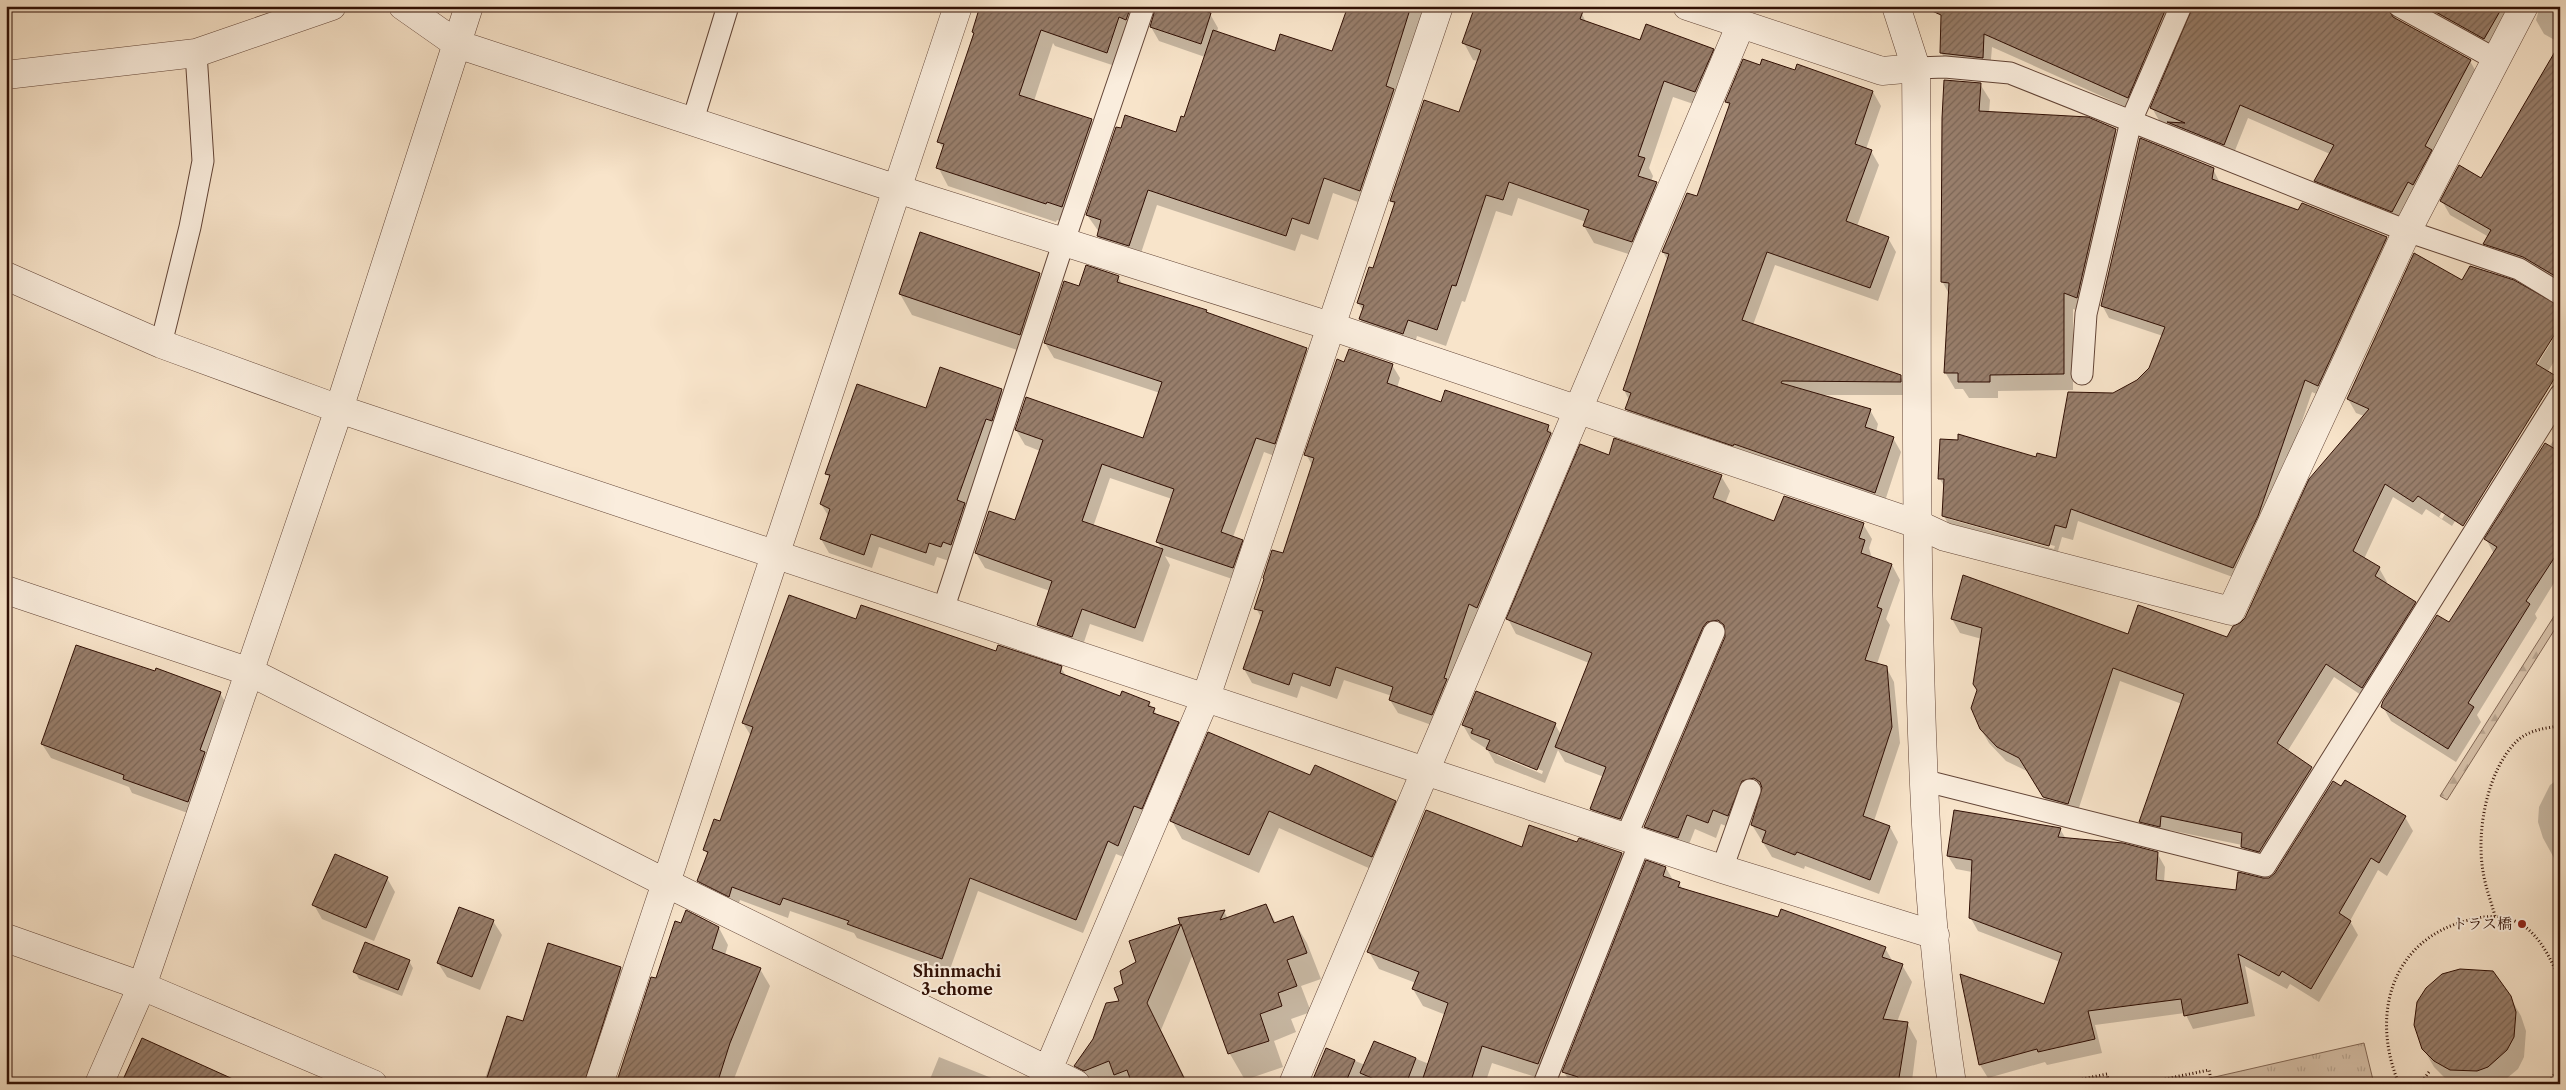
<svg xmlns="http://www.w3.org/2000/svg" width="2566" height="1090" font-family="'Libre Caslon Text','Noto Serif JP',serif">
	<style>
		.grass { fill: url(#grass-tufts); stroke: #836856 }
		.forest { fill: url(#forest-firs); stroke: #836856 }
		.shadow { fill: #0003; fill-rule: evenodd }
		.building { fill: url(#building-hatch); stroke: #300f04 }
		.lines { fill: none; stroke-linecap: round; stroke-linejoin: round }
		.service-casing { stroke: #624436; stroke-width: 23 }
		.minor-casing { stroke: #624436; stroke-width: 29 }
		.tertiary-casing { stroke: #624436; stroke-width: 29 }
		.path { stroke: #300f04; stroke-width: 3; stroke-dasharray: 1 2.5; stroke-linecap: butt }
		.service { stroke: #faeddd; stroke-width: 21 }
		.minor { stroke: #faeddd; stroke-width: 28 }
		.tertiary { stroke: #faeddd; stroke-width: 28 }
		.poi-dot { fill: #8f2418; stroke: #faeddd; stroke-width: 2 }
		.labels { text-anchor: middle; stroke-width: 4; stroke-linejoin: round; paint-order: stroke }
		.poi-label { font-size: 15px; fill: #300f04; stroke: #faeddd; text-anchor: end }
		.neighbourhood-label { font-size: 16px; font-weight: bold; fill: #300f04; stroke: #faeddd }
	</style>
	<defs>
		<pattern id="grass-tufts" width="24" height="20" patternUnits="userSpaceOnUse" patternTransform="scale(1.25)"><rect width="24" height="20" fill="#d6c0a8"/><path d="M3 7l-1-3M5 7V3M7 7l1-3M15 17l-1-3M17 17v-4M19 17l1-3" fill="none" stroke="#b8a48f"/></pattern>
		<pattern id="forest-firs" width="22" height="20" patternUnits="userSpaceOnUse" patternTransform="scale(1.25)"><rect width="22" height="20" fill="#d6c0a8"/><path d="M5 1l3.5 6h-7zM16 11l3.5 6h-7z" fill="#b8a48f"/></pattern>
		<pattern id="building-hatch" width="6" height="6" patternUnits="userSpaceOnUse" patternTransform="scale(1.25)"><rect width="6" height="6" fill="#987e6b"/><path d="M-1 1l2-2M0 6l6-6M5 7l2-2" fill="none" stroke="#7c6656"/></pattern>
	</defs>
	<rect width="100%" height="100%" fill="#f8e4ca"/>
	<filter id="stains"><feTurbulence type="fractalNoise" baseFrequency=".004" numOctaves="4"/><feColorMatrix values="0 0 0 0 .2 0 0 0 0 .09 0 0 0 0 .02 0 0 0 .5 -.17"/></filter>
	<radialGradient id="worn" r=".72"><stop offset=".6" stop-color="#630" stop-opacity="0"/><stop offset="1" stop-color="#630" stop-opacity=".3"/></radialGradient>
	<path class="grass" d="M2364,1043L2374,1084H2184Z"/>
	<path class="forest" d="M2558,610L2560,621L2447,800L2440,796Z"/>
	<path class="shadow" d="M982,6H1185L1210,14L1218,28L1217,32L1276,52L1345,59L1360,17L1330,6H1425L1369,206L1333,193L1318,240L1301,234L1295,251L1157,205L1138,262L1107,252L1098,236L1099,232L1087,215L1177,133L1184,118L1205,57L1159,41L1151,27L1157,8L1143,11L1115,66L1055,46L1053,43L1034,101L1091,120L1102,139L1073,225L1057,220L1056,222L948,186L938,167L943,149L939,142Z
		M1942,6H2525L2492,52L2400,9L2395,19L2470,61L2478,75L2400,225L2324,195L2316,181L2330,154L2248,118L2232,158L2160,122L2152,108L2193,8L2182,9L2135,111L1992,47L1990,71L1949,66L1941,52Z
		M2540,6H2560V43L2544,34L2536,20Z
		M1582,14L1586,22L1641,41L1713,50L1722,66L1705,108L1673,97L1649,168L1653,176L1651,182L1656,184L1666,200L1641,258L1594,243L1584,226L1586,222L1518,198L1512,216L1496,211L1465,302L1462,301L1446,346L1417,336L1413,350L1370,336L1360,319L1363,311L1358,303L1373,270L1395,206L1391,201L1459,113L1478,61L1473,60L1464,43Z
		M2560,45V287L2493,258L2485,244L2489,237L2450,215L2442,201L2482,180Z
		M1798,65L1873,92L1881,106L1866,149L1871,151L1879,165L1857,226L1888,238L1896,252L1878,301L1775,265L1753,325L1900,376L1909,391V395H1820L1870,410L1878,424L1876,432L1893,438L1901,452L1883,507L1634,423L1626,409L1629,400L1624,390L1668,261L1663,252L1697,198L1730,107L1726,102L1761,67L1795,72Z
		M1980,84L1990,100L1989,113L2115,130L2125,146L2086,313L2073,309V390L1998,391V398H1969L1963,389H1955L1945,372L1949,294L1942,281Z
		M2213,169L2220,183L2298,212L2386,238L2394,250L2325,398L2312,392L2265,529L2241,580L2078,521L2073,540L2062,537L2056,558L1951,529L1944,516L1945,488L1940,479L2037,459H2057L2113,394L2138,381L2150,369L2163,336L2109,318L2102,305ZM1949,517L2055,546L2054,549L1949,519Z
		M1039,274L1051,295L1032,355L912,315L900,294Z
		M1118,277L1123,285L1206,311L1208,314L1306,349L1315,364L1283,459L1264,452L1233,537L1242,541L1250,556L1241,582L1165,556L1170,565L1143,642L1090,624L1081,651L1047,640L1038,625L1050,591L985,568L976,553L1015,521L1040,451L1025,445L1016,430L1144,440L1160,393L1054,358L1045,343L1080,288ZM1110,478L1172,499L1157,541L1163,551L1093,527Z
		M2462,282L2560,323L2439,517L2442,519L2560,328V352L2452,526L2426,509L2422,515L2393,497L2364,559L2379,568L2387,582L2386,585L2415,603L2423,617L2370,701L2334,677L2287,752L2311,768L2319,782L2267,865L2250,861L2242,845L2169,830L2168,840L2149,835L2141,821L2182,704L2120,681L2076,817L2052,811L2029,772L2006,761L1989,743L1981,729L1978,690L1982,639L1960,633L1952,619L2129,636L2227,639L2246,618L2364,416L2356,413L2348,399Z
		M1345,363L1392,365L1400,378L1397,388L1442,403L1548,426L1556,440L1440,728L1398,713L1390,700L1392,696L1344,680L1337,699L1301,686L1297,698L1252,683L1244,669L1262,619L1256,608L1284,555L1313,467L1306,454Z
		M1001,390L1010,404L949,561L937,557L934,566L879,547L872,568L829,553L821,539L829,517L821,504L830,479L826,473L927,410Z
		M2560,431V573L2535,614L2537,618L2477,715L2481,722L2456,762L2391,721L2383,707L2450,623L2494,554L2486,539Z
		M1609,457L1721,476L1730,491L1725,504L1775,523L1863,524L1872,539L1869,548L1872,558L1892,565L1900,580L1886,619L1890,625L1877,664L1886,667L1894,682L1900,743L1874,821L1890,827L1898,842L1879,894L1805,866L1804,869L1772,857L1752,825L1762,793L1750,796L1736,830L1721,824L1716,838L1695,829L1686,852L1654,842L1645,827L1727,636L1721,634L1629,833L1600,824L1591,809L1604,777L1565,762L1558,750L1545,783L1495,763L1487,749L1471,739L1463,725L1555,724L1561,735L1589,663L1516,634L1508,619ZM1497,752L1543,771L1542,774L1497,755Z
		M857,620L1061,668L1067,677L1121,697L1149,703L1158,716L1178,723L1186,736L1126,858L1116,854L1083,933L978,891L949,972L857,938L854,933L790,911L788,918L740,900L737,909L706,894L698,881L708,855L705,850L720,822L751,736L743,723Z
		M220,693L228,707L196,816L132,793L129,787L51,758L42,744Z
		M1311,776L1395,802L1406,820L1382,874L1279,828L1259,873L1182,839L1172,821Z
		M2560,778V869L2543,838L2538,822L2539,807L2550,785Z
		M2345,782L2405,817L2413,831L2387,876L2378,870L2350,921L2358,935L2319,1002L2290,984L2287,989L2245,966L2255,1016L2193,1029L2185,1013L2095,1025L2102,1053L2047,1065L2045,1062L1988,1078L1980,1065L1961,975L2045,1005L2060,962L1978,931L1970,917L1972,872L1956,869L1948,856L2060,829L2066,839L2157,853L2165,867L2164,882L2237,892L2262,879H2270L2276,874Z
		M1578,843L1622,854L1632,871L1548,1081L1492,1063L1485,1084H1312L1327,1049L1365,1065L1375,1042L1429,1064L1446,1015L1423,1006L1413,989L1416,983L1379,969L1369,952L1522,849Z
		M1666,868L1673,880L1679,883L1683,890L1885,948L1893,962L1902,965L1912,982L1897,1022L1907,1023L1917,1041L1912,1081H1909V1084H1571L1564,1072Z
		M387,878L395,892L374,941L322,919L314,905Z
		M1266,905L1276,923L1292,918L1307,943L1321,979L1301,986L1311,1012L1291,1019L1296,1032L1274,1041L1283,1067L1245,1080L1230,1054L1193,954L1161,1030L1188,1084H1086L1076,1066L1120,1002L1124,984L1137,963L1130,942L1224,911L1228,919Z
		M459,908L493,921L502,935L480,990L447,977L438,963Z
		M719,928L728,945L725,955L760,969L770,986L732,1084H617L657,980Z
		M409,961L413,968L402,996L359,979L355,972Z
		M621,968L630,985L598,1084H483L507,1017L524,1023Z
		M2510,997L2521,1016L2526,1031L2524,1057L2518,1069L2500,1084H2454L2446,1079L2434,1067L2423,1048Z
		M939,1057L1004,1083L1005,1084H928Z
		M1239,1078L1251,1084H1241Z"/>
	<path class="building" d="M980,6H1131L1126,20L1119,17L1107,53L1041,30L1019,95L1092,119L1062,207L1047,202L1046,204L936,168L944,144L937,142L974,33L972,32Z
		M1156,6H1190L1211,13L1201,44L1150,27Z
		M1348,6H1411L1386,86L1394,89L1360,191L1324,178L1309,224L1292,218L1286,236L1148,190L1129,246L1097,236L1101,220L1086,215L1116,127L1121,128L1125,115L1176,132L1181,116L1184,117L1213,30L1275,51L1280,34L1332,51Z
		M1475,6H1585L1580,19L1640,40L1646,24L1714,49L1695,92L1664,81L1638,156L1645,158L1638,176L1657,182L1632,242L1583,226L1589,210L1509,182L1503,200L1486,195L1456,286L1452,285L1437,330L1408,320L1403,334L1359,319L1364,305L1357,303L1369,267L1373,268L1395,202L1390,201L1424,100L1459,112L1481,50L1462,43Z
		M1921,6H2167L2128,98L1984,34L1983,58L1940,53L1941,15Z
		M2193,6H2387L2393,17L2471,60L2425,146L2432,150L2413,185L2408,182L2392,212L2314,181L2334,145L2240,105L2224,145L2167,122L2185,123L2150,108Z
		M2425,6H2503L2484,39Z
		M2560,43V279L2523,257L2483,244L2491,230L2440,201L2459,165L2481,178Z
		M1743,59L1760,65L1762,59L1795,70L1797,64L1873,91L1855,144L1872,150L1846,221L1889,237L1870,288L1767,252L1742,320L1901,375V382L1782,381L1781,383L1871,409L1865,427L1894,437L1875,493L1734,444L1733,446L1625,409L1631,393L1623,390L1669,254L1662,252L1687,193L1697,196L1730,103L1725,102Z
		M1944,80L1981,83L1979,111L2088,117L2116,129L2077,298L2064,293V374L1990,375V382H1958V373H1944L1949,283L1941,282L1942,118Z
		M2140,138L2214,168L2212,179L2298,210L2302,203L2387,237L2318,386L2305,380L2258,516L2233,568L2071,509L2066,528L2055,525L2049,546L1942,516L1944,479H1938L1940,439L1958,440V434L2036,457L2037,453L2056,458L2068,392L2113,393L2137,380L2149,368L2165,327L2101,306Z
		M920,232L1040,273L1020,335L899,294Z
		M2414,253L2462,280L2470,266L2514,280L2560,306V326L2536,364L2556,376L2463,526L2418,496L2413,502L2385,484L2353,551L2380,567L2375,576L2416,602L2362,688L2326,664L2277,743L2312,767L2259,852L2241,847L2242,833L2161,816L2160,827L2139,822L2184,694L2113,668L2068,804L2043,797L2019,758L1997,747L1980,729L1971,708L1977,690L1973,684L1982,628L1951,619L1963,575L2128,634L2138,605L2227,637L2233,626L2240,623L2245,618L2309,479L2369,409L2347,399Z
		M1086,265L1119,276L1117,282L1207,310L1206,312L1307,348L1275,444L1256,438L1221,532L1243,540L1233,568L1156,542L1174,489L1102,464L1082,521L1163,549L1135,628L1082,609L1072,637L1037,625L1052,581L975,553L989,511L1015,520L1043,440L1015,430L1026,397L1143,438L1162,382L1044,343L1064,281L1079,286Z
		M1349,349L1393,364L1387,383L1441,402L1445,390L1549,425L1547,431L1551,433L1477,608L1469,604L1444,678L1447,679L1432,715L1389,700L1393,687L1336,667L1330,686L1293,673L1289,685L1243,669L1263,611L1254,609L1264,579L1263,578L1272,550L1283,553L1314,458L1304,455L1337,359L1344,362Z
		M940,367L1002,389L992,421L986,419L957,500L965,503L951,545L943,542L941,547L929,543L926,553L871,534L864,555L820,539L830,509L820,504L830,475L825,474L857,384L926,408Z
		M1614,438L1722,475L1713,498L1774,521L1784,496L1864,523L1859,538L1865,540L1861,553L1892,564L1877,607L1882,609L1865,660L1887,666L1892,727L1863,816L1890,826L1870,880L1797,852L1795,855L1762,842L1766,831L1751,825L1762,788L1760,782L1754,778L1742,781L1728,816L1713,810L1708,823L1687,815L1678,838L1644,827L1725,637L1724,625L1718,620L1707,622L1703,627L1620,819L1590,809L1606,767L1555,747L1592,653L1506,619L1580,444L1609,455Z
		M2545,443L2560,452V549L2526,601L2530,604L2468,703L2474,707L2448,749L2381,707L2383,701L2437,615L2449,622L2497,547L2484,539Z
		M789,595L856,619L861,605L996,651L998,645L1062,666L1060,673L1120,696L1122,691L1150,702L1148,706L1155,708L1153,713L1179,722L1142,809L1134,806L1118,846L1108,841L1076,920L970,878L942,959L847,924L849,921L783,898L780,905L732,887L729,897L697,881L708,852L703,850L714,819L720,821L753,727L742,723Z
		M76,645L155,671L156,668L221,692L200,750L205,752L188,802L123,779L124,775L41,744Z
		M1476,691L1556,723L1537,770L1486,749L1490,740L1471,733L1473,729L1462,725Z
		M1208,732L1310,775L1315,765L1396,801L1372,857L1269,811L1249,855L1170,821Z
		M2345,780L2406,816L2379,863L2371,858L2339,913L2351,921L2311,989L2282,971L2279,976L2238,954L2248,1003L2184,1016L2181,999L2088,1011L2095,1039L2038,1052L2037,1049L1979,1065L1960,974L2044,1004L2062,953L1969,918L1972,860L1947,856L1954,810L2061,828L2058,837L2123,843L2158,852L2156,880L2236,890L2238,872L2263,878H2269L2275,873L2333,781L2341,786Z
		M1426,810L1522,847L1529,825L1577,842L1579,838L1622,853L1538,1064L1482,1046L1470,1084H1421L1448,1003L1412,989L1419,972L1367,952Z
		M335,854L388,877L366,928L312,905Z
		M1646,860L1666,867L1663,876L1680,882L1678,887L1778,917L1781,909L1886,947L1882,957L1903,964L1883,1019L1908,1022L1898,1084H1576L1578,1077L1562,1072Z
		M1266,904L1274,923L1293,916L1307,953L1287,960L1297,986L1278,993L1282,1006L1260,1014L1269,1041L1228,1054L1181,924L1147,1003L1187,1084H1132L1127,1070L1114,1075L1109,1061L1084,1071L1074,1066L1093,1039L1106,1003L1119,1001L1114,988L1123,984L1120,971L1136,962L1129,941L1180,924L1178,918L1225,910L1220,920Z
		M459,907L494,920L472,977L437,963Z
		M686,910L719,927L712,949L761,968L730,1043L717,1084H616L651,977L656,978L675,921L681,923Z
		M365,942L410,960L398,990L353,972Z
		M548,943L621,967L584,1084H485L507,1016L523,1021Z
		M2460,969L2493,971L2511,996L2516,1012L2514,1037L2507,1050L2488,1067L2477,1071L2450,1070L2434,1061L2422,1049L2414,1025L2417,1002L2426,988L2442,974Z
		M142,1038L244,1084H121Z
		M1374,1041L1416,1058L1406,1084H1386L1360,1073Z
		M1326,1048L1355,1060L1345,1084H1311Z"/>
	<g class="lines">
		<defs>
			<path id="service" d="M2399,6L2495,59
				M1916,68L1945,67L2010,73L2407,231L2519,269L2560,294
				M693,120L728,6
				M161,344L190,227L203,161L196,53
				M2082,374L2086,314L2131,121L2181,6
				M943,610L1064,241L1144,6
				M1922,780L2265,866L2560,395
				M1626,837L1714,632
				M1722,869L1750,790
				M1544,1084L1640,842"/>
			<path id="minor" d="M403,6L457,44L931,200L1330,326L1917,524L1945,537L2231,611L2407,231L2524,6
				M1687,6L1882,71L1916,68
				M6,75L196,53L332,6
				M6,276L161,344L339,409L1425,771L1722,869L1935,935
				M6,590L250,672L666,883L1076,1084
				M6,938L142,986L373,1084
				M99,1084L142,986L153,954L339,409L469,6
				M599,1084L958,6
				M1042,1084L1206,697L1439,6
				M1293,1084L1741,24"/>
			<path id="tertiary" d="M1896,6L1916,68C1918,252 1915,436 1919,620C1922,775 1928,930 1952,1084"/>
		</defs>
		<use href="#service" class="service-casing"/>
		<use href="#minor" class="minor-casing"/>
		<use href="#tertiary" class="tertiary-casing"/>
		<path class="path" d="M2495,916C2491,901 2485,886 2483,871C2476,832 2487,770 2517,741C2529,730 2545,728 2560,726
			M2058,1084L2107,1074L2109,1084
			M2141,1084L2209,1070L2212,1084
			M2399,1084C2370,1015 2391,939 2469,920C2490,914 2513,915 2530,931C2544,944 2552,962 2560,980
			M2420,1084L2429,1072
			M2547,1084L2555,1074L2560,1061"/>
		<use href="#service" class="service"/>
		<use href="#minor" class="minor"/>
		<use href="#tertiary" class="tertiary"/>
	</g>
	<circle class="poi-dot" cx="2522" cy="924" r="5"/>
	<g class="labels">
		<g class="poi-label">
			<text x="2512" y="929">トラス橋</text>
		</g>
		<g class="neighbourhood-label">
			<text x="957" y="977">Shinmachi<tspan x="957" dy="18">3-chome</tspan></text>
		</g>
	</g>
	<rect width="2566" height="1090" fill="none" stroke="#f8e4ca" stroke-width="25"/>
	<rect x="8" y="8" width="2551" height="1075" fill="none" stroke="#300f04" stroke-width="2.5"/>
	<rect x="12" y="12" width="2541" height="1065" fill="none" stroke="#300f04"/>
	<rect width="100%" height="100%" filter="url(#stains)"/>
	<rect width="100%" height="100%" fill="url(#worn)"/>
</svg>
